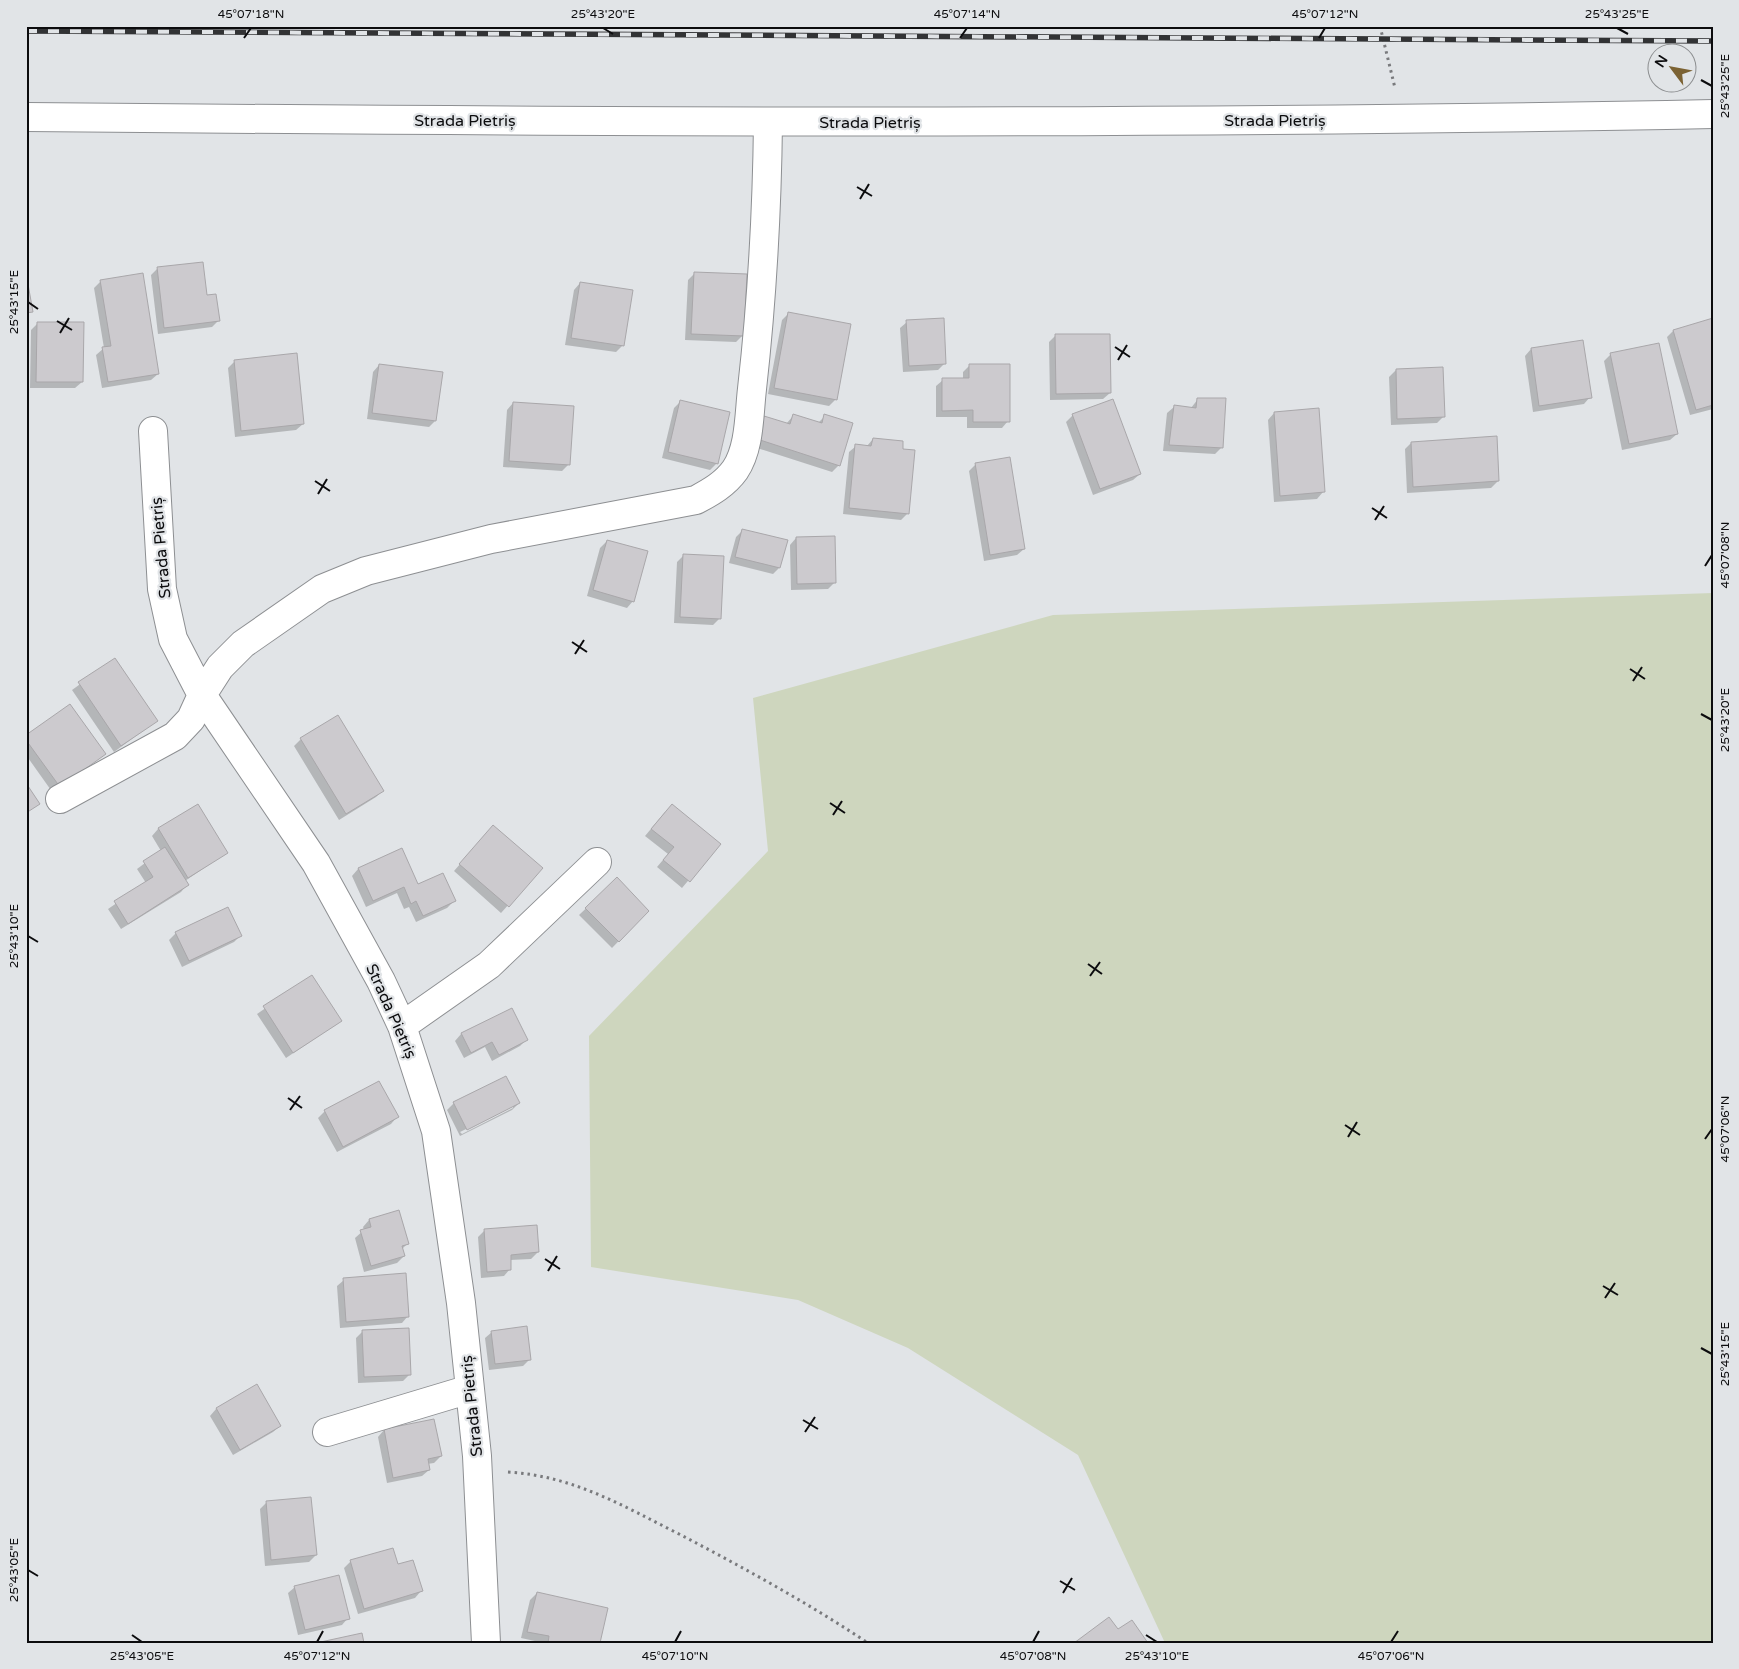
<svg xmlns="http://www.w3.org/2000/svg" width="1739" height="1669" font-family="'Varela Round',sans-serif">
	<style>
		.green { fill: #ced6be }
		.shadow { fill: #0003; fill-rule: evenodd }
		.building { fill: #cccace; stroke: #a9a7aa }
		.lines { fill: none; stroke-linecap: round; stroke-linejoin: round }
		.minor-casing { stroke: #8d8f92; stroke-width: 30 }
		.major-casing { stroke: #8d8f92; stroke-width: 30 }
		.path { stroke: #797a7d; stroke-width: 3; stroke-dasharray: 2.5 4; stroke-linecap: butt }
		.minor { stroke: #fff; stroke-width: 28 }
		.major { stroke: #fff; stroke-width: 28 }
		.rail-casing { stroke: #323335; stroke-width: 5.5 }
		.rail { stroke: #e1e4e7; stroke-width: 4; stroke-dasharray: 11; stroke-linecap: butt }
		.ticks { fill: none; stroke: #0c0c0e; stroke-width: 2 }
		.labels { text-anchor: middle; stroke-width: 4.5; stroke-linejoin: round; paint-order: stroke }
		.street-label { font-size: 16px; fill: #0c0c0e; stroke: #e1e4e7 }
		.neatline { fill: none; stroke: #0c0c0e; stroke-width: 2 }
		.ticks-label { font-size: 12px; text-anchor: middle; fill: #0c0c0e }
	</style>
	<rect width="100%" height="100%" fill="#e1e4e7"/>
	<path class="green" d="M1713,593V1643H1165L1078,1455L908,1348L798,1300L591,1267L589,1036L768,851L753,698L1053,615Z"/>
	<path class="shadow" d="M157,269L206,297L218,321L212,327L158,334L151,275Z
		M694,274L743,335L736,342L685,340L688,280Z
		M101,281L158,374L151,380L102,388L96,355L104,348L94,288Z
		M580,283L623,345L616,352L565,345L574,290Z
		M789,313L836,399L829,406L768,394L782,320Z
		M1713,319V409L1690,415L1667,337L1673,331Z
		M907,322L945,363L938,370L903,372L900,328Z
		M38,323L82,382L75,388H30L31,330Z
		M1056,335L1110,393L1103,399L1050,400L1049,342Z
		M1531,349L1590,397L1584,404L1533,412L1525,356Z
		M1611,354L1677,434L1670,440L1622,450L1604,361Z
		M235,361L303,424L296,430L235,437L228,368Z
		M379,365L435,421L429,427L367,419L373,372Z
		M970,365L1008,421L1002,428H967V417H936V386L943,380L963,379V372Z
		M1396,370L1443,417L1437,423L1391,425L1389,377Z
		M1198,399L1222,447L1215,454L1163,451L1167,413L1174,407L1191,408Z
		M680,402L717,463L710,470L662,458L674,408Z
		M513,403L569,464L562,471L503,467L507,410Z
		M1274,413L1323,492L1317,499L1274,502L1268,420Z
		M794,415L818,423L825,416L839,465L832,472L751,446L758,424H786Z
		M1073,415L1140,474L1133,480L1093,495L1066,422Z
		M873,439L908,513L901,520L843,514L849,452L856,446H867Z
		M1411,443L1498,481L1491,488L1407,493L1405,449Z
		M976,464L1024,549L1017,555L984,561L969,471Z
		M743,530L779,568L773,574L729,563L736,537Z
		M796,538L835,582L828,589L791,590L790,545Z
		M607,541L633,601L627,608L587,596L600,548Z
		M684,555L719,619L713,625L674,623L677,562Z
		M115,659L156,721L114,752L72,690Z
		M337,717L382,791L376,797L339,820L294,746L301,739Z
		M26,737L104,754L53,793L26,755Z
		M197,805L226,853L185,881L187,885L181,892L121,929L108,909L146,883L137,869L161,851L152,836L158,829Z
		M665,812L719,844L682,888L657,867L668,854L645,836Z
		M487,833L541,868L501,913L454,871Z
		M401,850L418,886L454,901L447,908L416,922L409,907L404,909L397,893L366,907L352,876L358,869Z
		M617,879L648,911L612,948L579,915Z
		M176,933L240,936L234,942L182,967L169,940Z
		M312,976L341,1021L286,1058L257,1014Z
		M511,1009L526,1040L520,1046L492,1061L485,1047L464,1058L455,1041L461,1034Z
		M454,1103H519L512,1110L460,1136L447,1110ZM513,1106V1108L462,1134L460,1132Z
		M325,1111L397,1117L391,1124L337,1152L318,1118Z
		M399,1211L408,1243L402,1249L404,1256L397,1263L364,1272L355,1238L364,1230L363,1227L369,1220Z
		M484,1231L538,1252L531,1259L510,1260V1269L504,1276L481,1278L478,1237Z
		M344,1280L408,1316L402,1323L340,1328L337,1286Z
		M363,1331L409,1375L403,1381L358,1383L356,1338Z
		M492,1332L530,1359L523,1366L489,1370L485,1338Z
		M256,1386L280,1426L273,1432L233,1455L210,1416L216,1409Z
		M433,1420L441,1456L434,1463L427,1464L429,1470L422,1476L387,1483L378,1437L384,1430Z
		M310,1498L316,1555L309,1562L265,1566L260,1509L266,1503Z
		M351,1561L397,1566L421,1591L415,1598L358,1614L344,1568Z
		M295,1587L348,1618L342,1625L298,1635L288,1593Z
		M537,1593L599,1643H544L521,1638L530,1600Z"/>
	<path class="building" d="M203,262L207,295L216,294L220,321L164,328L157,267Z
		M694,272L747,274L744,336L691,334Z
		M26,273L33,312L26,313Z
		M143,273L159,374L108,382L102,347L111,346L100,280Z
		M580,282L633,290L624,346L571,338Z
		M788,312L851,324L837,400L774,388Z
		M944,318L946,364L909,366L906,320Z
		M1713,318V405L1696,410L1673,330Z
		M37,322H84L83,382H36Z
		M1055,334H1110L1111,393L1056,394Z
		M1583,340L1592,398L1539,406L1531,348Z
		M1659,343L1678,434L1629,444L1610,353Z
		M297,353L304,424L241,431L234,360Z
		M379,364L443,372L436,421L372,413Z
		M969,364H1010V422H973V410L942,411V378H969Z
		M1443,367L1445,417L1397,419L1396,369Z
		M1197,398H1226L1223,448L1169,445L1174,405L1196,408Z
		M1113,399L1141,474L1100,489L1072,414Z
		M680,400L730,412L718,464L668,452Z
		M513,402L574,406L570,465L509,461Z
		M1319,408L1325,492L1280,496L1274,412Z
		M793,414L822,423L824,414L853,423L840,466L757,439L764,416L790,424Z
		M1497,436L1499,481L1413,487L1411,442Z
		M873,438L903,441V449L915,450L909,514L849,508L855,444L871,446Z
		M1010,457L1025,549L990,555L975,463Z
		M742,529L788,540L780,568L735,557Z
		M835,536L836,583L797,584L796,537Z
		M607,540L648,551L634,602L593,590Z
		M683,554L724,556L721,619L680,617Z
		M115,658L158,721L121,746L78,682Z
		M70,704L106,754L60,787L26,740V735Z
		M338,715L384,791L346,814L300,738Z
		M26,783L40,804L26,813Z
		M198,804L228,853L188,878L158,828Z
		M672,804L721,844L690,882L663,860L674,847L651,829Z
		M493,825L543,868L509,907L459,864Z
		M165,847L189,885L128,924L114,901L153,877L143,861Z
		M402,848L418,884L443,873L456,901L423,916L416,901L411,904L404,887L373,901L358,868Z
		M617,877L649,911L619,942L585,908Z
		M228,907L242,936L189,961L175,932Z
		M312,975L342,1021L293,1053L263,1006Z
		M512,1008L528,1040L499,1055L492,1042L471,1053L461,1033Z
		M506,1076L520,1103L467,1130L453,1102Z
		M379,1081L399,1117L343,1147L324,1110Z
		M399,1210L409,1244L402,1246L405,1256L371,1266L360,1230L371,1227L369,1219Z
		M537,1225L539,1252L511,1255V1270L487,1272L484,1229Z
		M406,1273L409,1317L346,1322L343,1278Z
		M527,1326L531,1360L495,1364L491,1331Z
		M409,1328L411,1375L364,1377L362,1330Z
		M257,1384L281,1426L240,1450L216,1408Z
		M434,1419L442,1456L428,1459L430,1470L393,1478L384,1429Z
		M311,1497L317,1555L271,1560L266,1501Z
		M393,1548L398,1564L413,1560L423,1591L364,1609L350,1560Z
		M339,1575L350,1619L305,1630L294,1586Z
		M537,1592L608,1608L600,1643H548L549,1636L527,1632Z
		M1109,1617L1118,1629L1132,1620L1148,1643H1074Z
		M362,1633L364,1643H316Z"/>
	<g class="lines">
		<defs>
			<path id="minor" d="M153,431L162,589L173,639L202,695L316,863L381,981L402,1026L436,1131L461,1303L477,1456L486,1643
				M60,799L175,736L191,719L202,695L220,667L243,644L322,589L366,571L491,539L696,500C711,492 725,484 735,470C750,448 749,414 752,389C762,300 767,211 768,122
				M402,1026L489,965L597,862
				M327,1432L470,1389"/>
			<path id="major" d="M26,117C588,122 1151,125 1713,114"/>
		</defs>
		<use href="#minor" class="minor-casing"/>
		<use href="#major" class="major-casing"/>
		<path class="path" d="M1380,26L1395,88
			M508,1472C574,1476 623,1506 681,1535C744,1568 808,1603 868,1643"/>
		<use href="#minor" class="minor"/>
		<use href="#major" class="major"/>
		<defs>
			<path id="rail" d="M26,31L1713,41"/>
		</defs>
		<use href="#rail" class="rail-casing"/>
		<use href="#rail" class="rail"/>
	</g>
	<path class="ticks" d="M603,28L613,34M1617,28L1628,34M244,38L251,28M960,38L967,28M1319,38L1325,28M1701,80L1712,86M857,187L872,196M860,199L869,184M28,302L38,309M57,321L72,330M60,333L69,318M1115,347L1130,357M1118,360L1127,345M315,481L330,491M318,494L327,479M1372,508L1387,518M1375,520L1384,506M1705,566L1712,555M572,642L587,652M575,654L584,640M1630,669L1645,679M1633,681L1642,667M1701,714L1712,720M830,803L845,813M833,815L842,801M28,936L38,942M1088,964L1102,974M1090,976L1100,962M288,1098L302,1108M290,1110L300,1096M1345,1125L1360,1135M1348,1137L1357,1122M1705,1139L1712,1129M545,1259L560,1269M548,1271L557,1256M1603,1286L1618,1295M1605,1298L1615,1283M1701,1348L1712,1354M803,1420L818,1429M805,1432L815,1417M28,1570L38,1576M1060,1581L1075,1590M1063,1593L1072,1578M132,1635L142,1642M1146,1635L1157,1642M317,1642L323,1631M675,1642L681,1631M1033,1642L1039,1631M1391,1642L1398,1631"/>
	<g class="labels">
		<g class="street-label">
			<text x="465" y="126">Strada Pietriș</text>
			<text x="1275" y="126">Strada Pietriș</text>
			<text x="870" y="128">Strada Pietriș</text>
			<text transform="translate(160 548) rotate(-95)" y="6">Strada Pietriș</text>
			<text transform="translate(392 1011) rotate(66)" y="6">Strada Pietriș</text>
			<text transform="translate(471 1406) rotate(-96)" y="6">Strada Pietriș</text>
		</g>
	</g>
	<rect width="1739" height="1669" fill="none" stroke="#e1e4e7" stroke-width="55"/>
	<g transform="translate(1672 68) rotate(302)"><circle r="24" fill="#e1e4e7" stroke="#8c8e90"/>
	<path d="M0-4L9 19L0 12L-9 19Z" fill="#7b6233"/>
	<text y="-8" font-size="14" font-weight="bold" text-anchor="middle" fill="#0c0c0e">N</text>
	</g>
	<rect x="28" y="28" width="1684" height="1614" class="neatline"/>
	<g class="ticks-label">
		<text x="251" y="18">45°07'18"N</text>
		<text x="603" y="18">25°43'20"E</text>
		<text x="967" y="18">45°07'14"N</text>
		<text x="1325" y="18">45°07'12"N</text>
		<text x="1617" y="18">25°43'25"E</text>
		<text transform="translate(1725 86) rotate(-90)" y="4">25°43'25"E</text>
		<text transform="translate(14 302) rotate(-90)" y="4">25°43'15"E</text>
		<text transform="translate(1725 555) rotate(-90)" y="4">45°07'08"N</text>
		<text transform="translate(1725 720) rotate(-90)" y="4">25°43'20"E</text>
		<text transform="translate(14 936) rotate(-90)" y="4">25°43'10"E</text>
		<text transform="translate(1725 1129) rotate(-90)" y="4">45°07'06"N</text>
		<text transform="translate(1725 1354) rotate(-90)" y="4">25°43'15"E</text>
		<text transform="translate(14 1570) rotate(-90)" y="4">25°43'05"E</text>
		<text x="142" y="1660">25°43'05"E</text>
		<text x="317" y="1660">45°07'12"N</text>
		<text x="675" y="1660">45°07'10"N</text>
		<text x="1033" y="1660">45°07'08"N</text>
		<text x="1157" y="1660">25°43'10"E</text>
		<text x="1391" y="1660">45°07'06"N</text>
	</g>
</svg>
